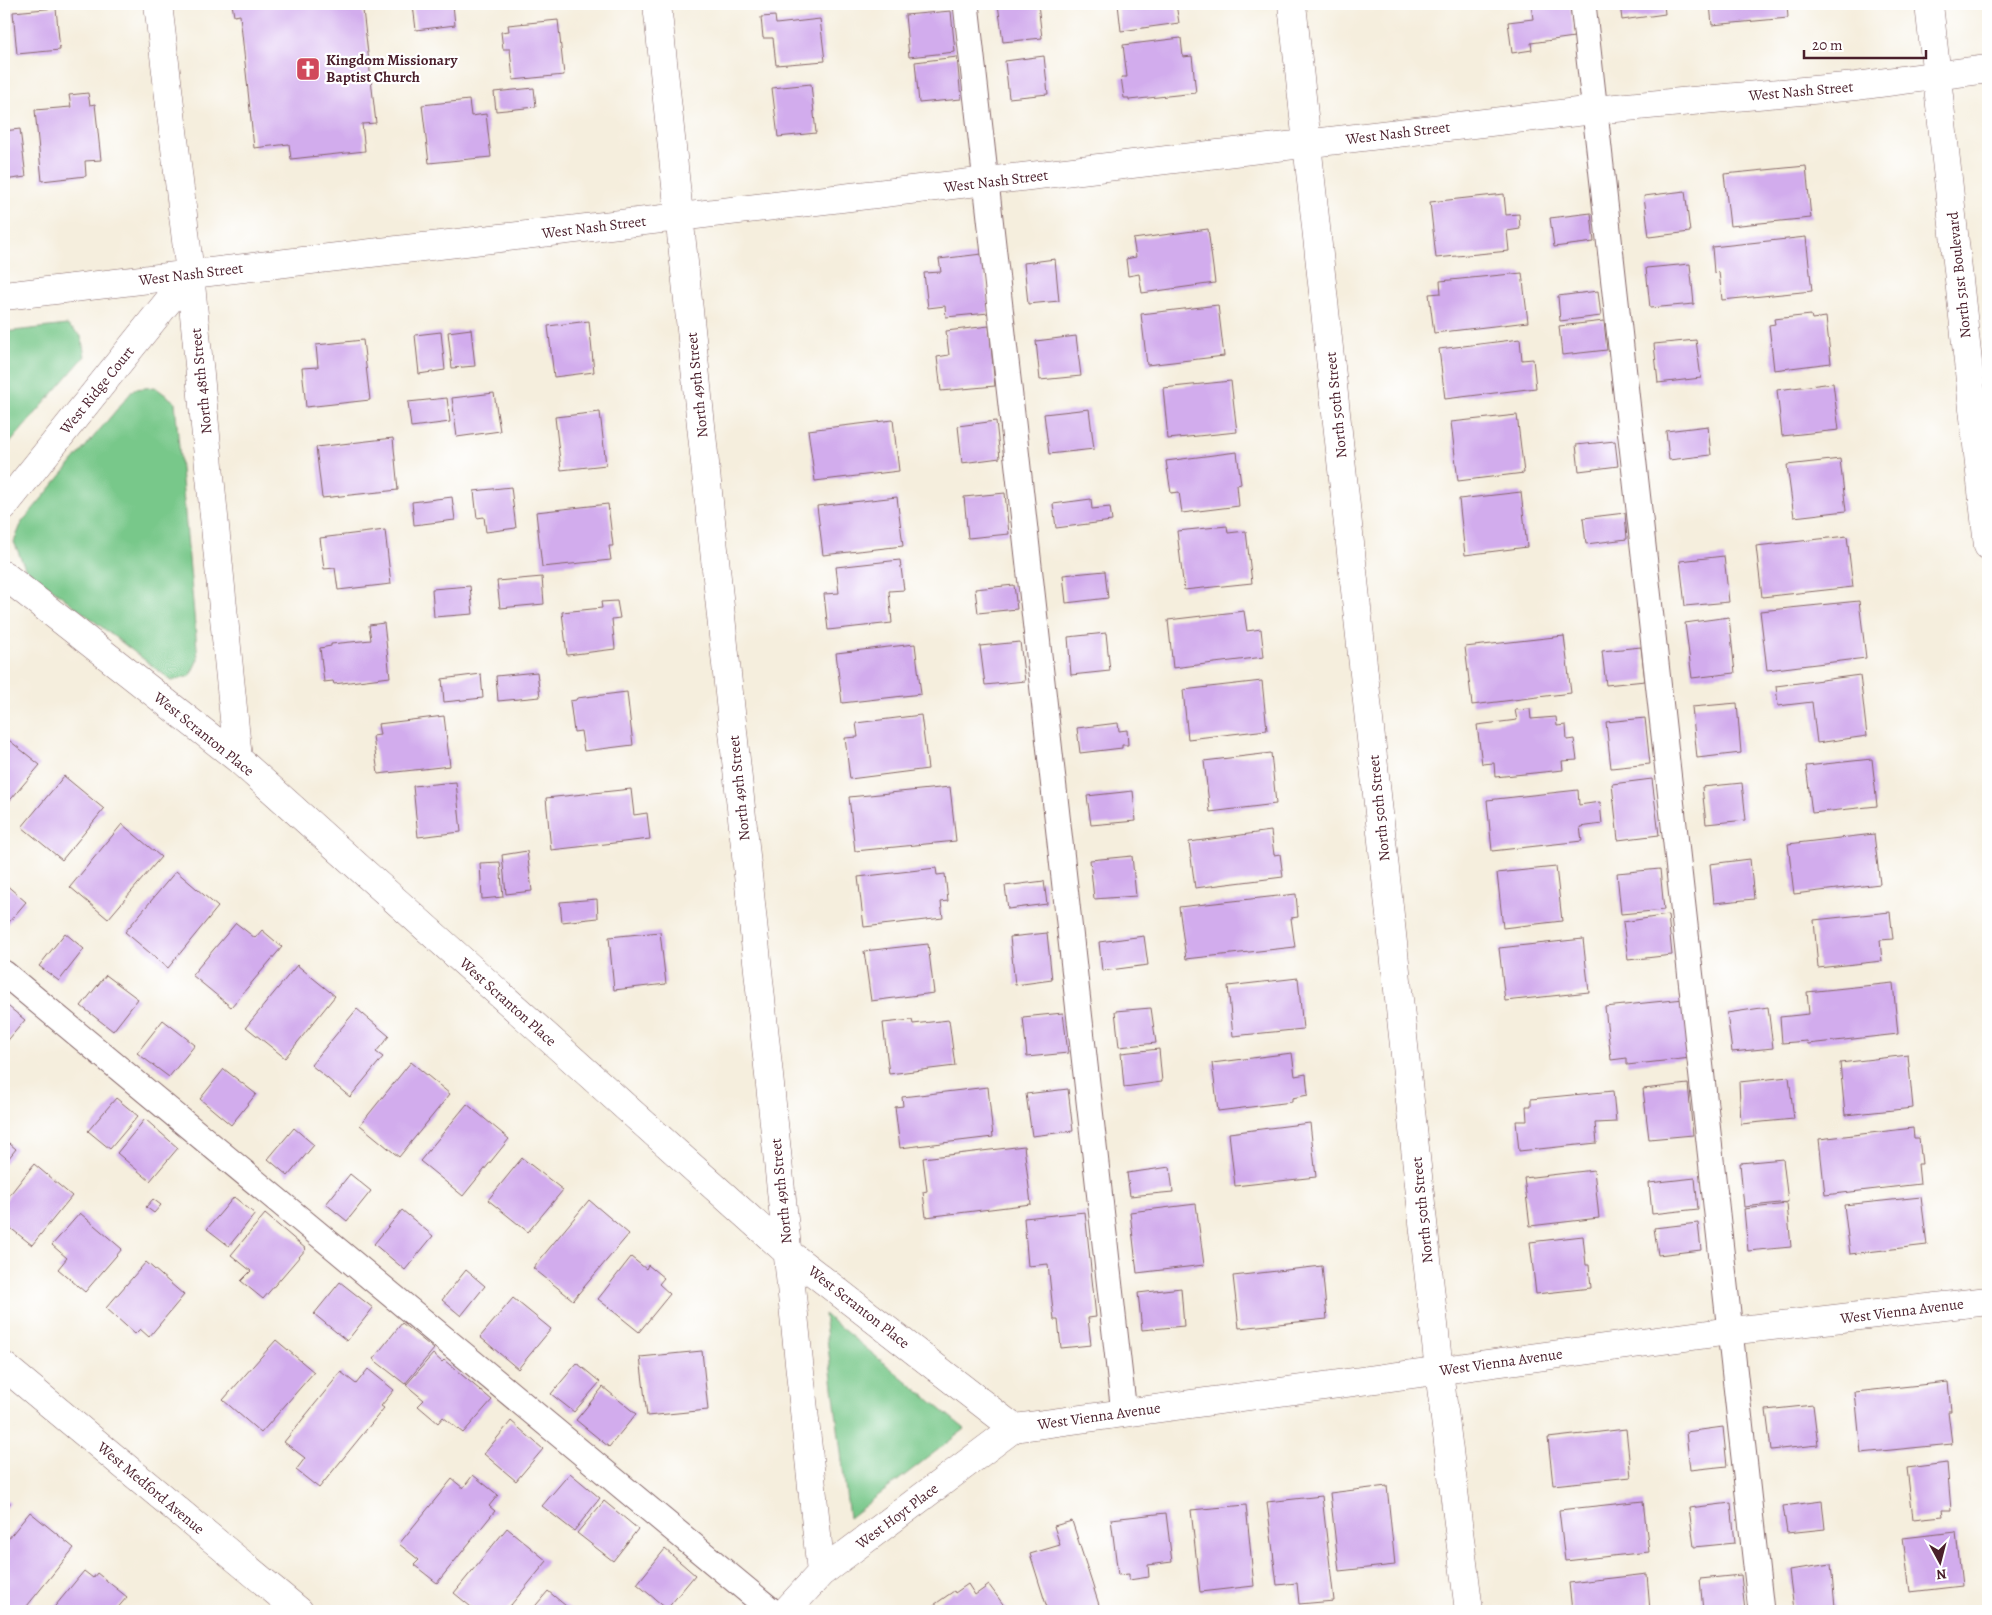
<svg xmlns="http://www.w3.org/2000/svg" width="1992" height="1615" font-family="Alegreya,serif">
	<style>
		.green { fill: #78c88a; stroke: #61745a }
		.building { fill: #d2aced }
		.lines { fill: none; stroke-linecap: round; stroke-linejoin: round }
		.lane-casing { stroke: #866769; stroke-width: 27 }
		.street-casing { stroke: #866769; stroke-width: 29 }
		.secondary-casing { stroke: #866769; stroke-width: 29 }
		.lane { stroke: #fff; stroke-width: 25 }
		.street { stroke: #fff; stroke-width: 28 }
		.secondary { stroke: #fff; stroke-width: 28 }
		.labels { text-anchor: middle; stroke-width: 4.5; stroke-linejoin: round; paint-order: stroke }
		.poi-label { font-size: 15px; font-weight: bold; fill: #4a1f2b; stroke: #fff; text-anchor: start }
		.street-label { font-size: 15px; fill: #4a1f2b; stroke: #fff }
	</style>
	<rect width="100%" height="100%" fill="#fff"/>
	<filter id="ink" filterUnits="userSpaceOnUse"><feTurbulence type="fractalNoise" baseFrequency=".02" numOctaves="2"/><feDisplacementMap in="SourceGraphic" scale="10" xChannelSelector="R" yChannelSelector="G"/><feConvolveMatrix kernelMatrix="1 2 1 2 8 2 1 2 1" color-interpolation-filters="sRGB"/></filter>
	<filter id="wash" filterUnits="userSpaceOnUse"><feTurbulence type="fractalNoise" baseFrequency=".0096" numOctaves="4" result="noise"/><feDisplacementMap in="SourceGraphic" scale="20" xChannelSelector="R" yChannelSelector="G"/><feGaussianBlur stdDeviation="1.12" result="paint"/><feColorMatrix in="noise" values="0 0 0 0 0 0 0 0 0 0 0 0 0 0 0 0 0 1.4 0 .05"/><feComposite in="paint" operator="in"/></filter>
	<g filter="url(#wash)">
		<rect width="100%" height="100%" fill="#f5eedd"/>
		<path class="green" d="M67,325L81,336L85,356L4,450V332Z
			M155,387L175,402L198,659L190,676L172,681L25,568L14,542L22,522L134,389Z
			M824,1314L965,1429L849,1518Z"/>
		<g id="blocks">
			<path class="building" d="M232,4H378V8L363,10L376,123L362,124L365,151L291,159L289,144L254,148L240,15L234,16Z
				M424,4H453L455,25L416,30L413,5Z
				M998,4H1038L1042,38L1003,42Z
				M1118,4H1176L1179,23L1121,31Z
				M1531,4H1570L1574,37L1531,43L1532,50L1512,53L1508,22L1533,19Z
				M1620,4H1664L1665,14L1622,20Z
				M1710,4H1787L1788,18L1712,25Z
				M56,8L60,50L17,54L13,12Z
				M951,11L955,52L909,57L905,15Z
				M775,16L776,24L820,19L825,61L776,65L773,38H763L761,17Z
				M558,20L564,75L513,80L510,49H503L501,32L509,31L508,25Z
				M1181,38L1183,57L1192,56L1196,93L1129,100V98H1124L1121,77H1127L1123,45Z
				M1044,56L1048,94L1009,98L1005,61Z
				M957,57L961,99L919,103L915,62Z
				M811,84L816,133L778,137L772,88Z
				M534,88L536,107L496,111L494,92Z
				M88,93L90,105L95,104L101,160L85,161L86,176L42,181L35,110L71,107L69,95Z
				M469,100L471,116L486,114L491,157L429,163L422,105Z
				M20,129L26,177L4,180V131Z
				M1806,166L1811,218L1730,226L1724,174Z
				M1685,191L1690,232L1649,237L1644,196Z
				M1504,194L1506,215L1519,214L1520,229L1507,231L1509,251L1436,258L1430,202Z
				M1591,213L1594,242L1554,247L1550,218Z
				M1208,229L1215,283L1142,293L1139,274L1128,276L1126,259L1136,257L1133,239Z
				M1806,237L1812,291L1722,300L1719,272L1714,273L1712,247Z
				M982,254L989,313L946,317L945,306L928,308L924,273L941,272L939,259Z
				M1055,259L1059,301L1028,304L1024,263Z
				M1690,264L1694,304L1650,308L1646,268Z
				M1522,273L1528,322L1434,333L1429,294L1441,293L1440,281Z
				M1598,291L1601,316L1560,321L1558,296Z
				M1218,305L1224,356L1147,365L1141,314Z
				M1811,315L1812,319L1826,317L1831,363L1774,370L1769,325L1775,324L1774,319Z
				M589,321L594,372L554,377L548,326Z
				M1604,321L1607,350L1562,355L1559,326Z
				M989,326L995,386L941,391L937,357L949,355L946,331Z
				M471,329L475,366L452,368L448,332Z
				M441,332L445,370L419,374L415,335Z
				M1076,336L1081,376L1040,380L1036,341Z
				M1520,339L1522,360L1533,359L1536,388L1445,399L1439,349Z
				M363,340L370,400L306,407L302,368L318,367L316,345Z
				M1696,340L1701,378L1658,383L1654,344Z
				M1231,381L1237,432L1168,439L1163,388Z
				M1833,383L1839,430L1782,436L1777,390Z
				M494,393L500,431L457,437L452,398Z
				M447,398L450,422L411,427L408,402Z
				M1089,409L1094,449L1049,454L1044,414Z
				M600,412L606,465L561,470L555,417Z
				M1517,415L1524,473L1458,481L1451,422Z
				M893,420L899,471L815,481L808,430Z
				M996,421L1000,458L962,463L958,426Z
				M1708,426L1711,455L1669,460L1666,431Z
				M393,438L398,490L322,498L316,447Z
				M1615,441L1618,466L1579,471L1576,445Z
				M1237,452L1241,484L1237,485L1239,506L1182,513L1179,492L1171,493L1166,461Z
				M1840,459L1846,511L1794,517L1787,465Z
				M511,487L516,528L486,532L484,517L477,518L474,491Z
				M1521,492L1527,547L1465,555L1459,499Z
				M1005,493L1009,534L968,538L964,497Z
				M452,497L455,520L414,525L412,502Z
				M897,497L903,546L823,555L817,506Z
				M1091,499L1092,509L1110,507L1112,521L1056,528L1053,504Z
				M608,504L613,546H609L611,560L542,567L536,512Z
				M1625,513L1627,539L1586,544L1583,518Z
				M1227,526L1228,533L1246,531L1252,583L1184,590L1177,531Z
				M385,530L391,584L338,590L335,568L324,569L320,538Z
				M1847,536L1853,587L1762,597L1756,546Z
				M1724,556L1729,602L1685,606L1680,561Z
				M900,560L904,590L889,591L892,623L828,630L824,594L839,593L836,567Z
				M1105,571L1108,598L1066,603L1063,575Z
				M542,577L544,604L500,608L497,581Z
				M1014,585L1017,609L978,613L975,589Z
				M470,586L473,614L434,617L432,589Z
				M617,601L620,618L612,619L615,649L567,655L562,612L602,608L601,602Z
				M1859,601L1866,658L1767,670L1760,611Z
				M1244,611L1247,631L1261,629L1264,657L1173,668L1168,620Z
				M1729,617L1735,673L1692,678L1685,623Z
				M384,623L390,677L334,684L333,681L324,682L320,648L331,646V644L371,640L369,625Z
				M1106,633L1110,671L1071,675L1068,637Z
				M1564,636L1571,693L1472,705L1465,647Z
				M1020,642L1025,681L985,685L980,646Z
				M915,644L921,694L842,703L836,653Z
				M1641,647L1645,681L1606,685L1602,651Z
				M537,672L540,697L498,701L496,676Z
				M481,674L483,698L444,702L442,679Z
				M1860,675L1867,736L1817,743L1812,702L1778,706L1776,686Z
				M1262,681L1267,730L1188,739L1183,690Z
				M627,692L633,745L584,751L581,731L574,732L570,701L576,700L577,698Z
				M1737,703L1741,753L1697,758L1692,707Z
				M1530,709L1531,719L1556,717L1557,726L1566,725L1567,740L1574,739L1577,760L1562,761L1563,770L1495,777L1494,763L1482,764L1477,725L1517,720L1515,710Z
				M921,715L928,769L850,779L845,738L858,737L856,723Z
				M444,716L450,766L378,774L373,736L380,735L378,724Z
				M1645,718L1650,764L1611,768L1606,722Z
				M1118,723L1119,731L1127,730L1128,745H1122V748L1080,753L1077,728Z
				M5,737L40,765L6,805L4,803V739Z
				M1271,753L1276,804L1210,812L1204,761Z
				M1872,759L1877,806L1812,813L1806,766Z
				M64,776L104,809L62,860L22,827Z
				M1652,779L1659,835L1618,840L1612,784Z
				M456,782L461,832L418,837L413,786Z
				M1742,783L1746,820L1706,824L1702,787Z
				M950,787L956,841L855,851L849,797Z
				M631,789L634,815L647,813L650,839L551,850L546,798Z
				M1578,790L1579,805L1600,802L1602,824L1580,827L1582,841L1492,851L1487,800Z
				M1133,791L1136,821L1091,825L1087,796Z
				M122,824L161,857L108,919L70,887Z
				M1271,831L1274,855L1280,854L1283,877L1195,888L1189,842Z
				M1874,834L1880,884L1794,894L1788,844Z
				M527,851L532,891L506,894L502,855Z
				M1132,856L1136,896L1094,899L1090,860Z
				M1750,859L1754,899L1714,903L1710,864Z
				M500,862L503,897L482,899L480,863Z
				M1556,867L1562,921L1503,928L1497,873Z
				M936,868L937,875L945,874L948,901L941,902L943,918L864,927L858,877Z
				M1660,869L1664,910L1621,914L1617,873Z
				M176,871L218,907L168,968L125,932Z
				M1044,881L1047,904L1008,909L1005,886Z
				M4,883L26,902L4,928Z
				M1296,894L1298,917L1291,918L1295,947L1186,959L1179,907Z
				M597,899L598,918L562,922L560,902Z
				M1890,912L1893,939L1880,940L1882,961L1818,968L1814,920Z
				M1668,915L1672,955L1628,960L1623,922Z
				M236,923L255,938L262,930L282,947L231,1007L192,975Z
				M660,932L666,984L614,990L609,937Z
				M65,933L84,949L59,981L39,966Z
				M1047,933L1052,980L1015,985L1010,937Z
				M1144,936L1148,965L1102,971L1099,942Z
				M1583,939L1589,992L1505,1001L1499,948Z
				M928,944L934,993L871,1001L864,951Z
				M297,965L335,996L285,1058L246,1027Z
				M106,975L138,999L113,1031L81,1006Z
				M1298,978L1303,1029L1233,1036L1228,986Z
				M1893,983L1898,1034L1808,1044L1807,1041L1782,1043L1780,1017L1809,1014L1807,992Z
				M1684,999L1691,1058L1627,1065V1058L1611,1060L1605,1007Z
				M4,1003L25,1020L4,1045Z
				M1768,1007L1773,1048L1732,1052L1727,1013Z
				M1151,1008L1156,1043L1119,1047L1115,1011Z
				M357,1009L389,1036L376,1052L383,1057L350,1097L311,1065Z
				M1063,1013L1068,1053L1027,1057L1023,1017Z
				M163,1020L195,1045L169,1077L137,1053Z
				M912,1020L913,1024L949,1020L955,1066L889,1074L883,1023Z
				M1159,1049L1162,1082L1124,1087L1121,1053Z
				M1292,1053L1295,1076L1306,1074L1308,1095L1292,1098V1102L1218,1111L1212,1063Z
				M1908,1055L1913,1108L1845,1115L1840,1063Z
				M411,1062L450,1094L399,1157L360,1125Z
				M224,1069L256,1094L231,1125L200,1099Z
				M1789,1077L1794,1119L1741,1124L1739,1082Z
				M1688,1084L1693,1135L1649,1139L1643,1089Z
				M988,1087L993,1137L900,1148L895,1107L903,1106L902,1097Z
				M1068,1089L1073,1131L1032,1136L1026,1094Z
				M1613,1091L1616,1122L1595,1123L1597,1143L1519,1151L1516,1121H1527L1526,1106H1531V1099Z
				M116,1098L138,1116L110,1149L88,1131Z
				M467,1104L509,1139L463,1196L420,1161Z
				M145,1119L178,1148L150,1181L117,1153Z
				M1310,1123L1316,1177L1235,1186L1229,1133Z
				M294,1128L314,1145L288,1176L268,1159Z
				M1913,1128L1914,1138H1919L1922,1164H1918L1920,1184L1825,1195L1819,1139Z
				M4,1139L16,1149L4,1164Z
				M1024,1146L1031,1204L926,1217L923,1192L927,1191L923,1158Z
				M522,1158L563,1190L528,1232L488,1200Z
				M1783,1159L1788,1202L1744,1207L1740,1163Z
				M34,1164L72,1196L32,1245L4,1223V1202Z
				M1170,1167L1173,1192L1130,1196L1127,1173Z
				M1594,1170L1599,1218L1530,1226L1524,1178Z
				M350,1174L371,1191L347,1221L326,1204Z
				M1695,1178L1698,1209L1652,1214L1649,1183Z
				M234,1197L255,1214L229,1246L207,1229Z
				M1921,1197L1927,1245L1850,1254L1844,1205Z
				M153,1199L161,1205L154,1213L146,1207Z
				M589,1200L629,1234L573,1300L533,1268Z
				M1196,1204L1204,1265L1137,1273L1130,1212Z
				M1787,1204L1791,1247L1748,1251L1744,1209Z
				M402,1210L433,1236L405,1270L374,1244Z
				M1085,1212L1096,1317L1088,1318L1091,1345L1061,1348L1058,1320H1054L1048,1264L1028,1266L1024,1218Z
				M80,1213L122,1249L85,1292L58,1269L67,1258L52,1245Z
				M265,1214L306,1249L263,1299L241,1281L251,1271L231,1255Z
				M1698,1223L1701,1250L1658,1255L1654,1228Z
				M1583,1236L1586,1265H1589L1591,1288L1536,1294L1530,1242Z
				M631,1257L646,1269L648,1265L664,1278L659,1284L670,1294L639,1332L598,1299Z
				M146,1262L184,1295L149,1337L140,1329L135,1334L106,1308Z
				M1322,1266L1327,1319L1239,1328L1233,1276Z
				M466,1270L485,1286L461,1316L442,1300Z
				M340,1282L373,1308L347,1341L314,1314Z
				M1181,1288L1184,1326L1142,1330L1138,1293Z
				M513,1298L551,1329L518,1369L480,1337Z
				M402,1323L434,1349L405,1384L373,1359Z
				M276,1340L314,1372L261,1433L223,1400Z
				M702,1351L708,1410L647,1416L640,1357Z
				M433,1354L442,1362L444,1360L492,1400L463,1433L443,1417L438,1423L418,1406L424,1400L406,1385Z
				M577,1363L600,1382L574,1412L551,1394Z
				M368,1369L394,1390L381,1406L384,1408L319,1488L296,1470L305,1458L284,1442L341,1372L356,1384Z
				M1948,1382L1951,1411H1948L1952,1444L1861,1453L1855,1392Z
				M603,1387L636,1414L609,1447L576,1420Z
				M1813,1405L1818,1445L1771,1450L1766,1410Z
				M511,1421L543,1449L516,1481L484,1454Z
				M1723,1427L1727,1466L1690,1470L1686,1432Z
				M1626,1429L1631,1477L1553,1485L1548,1438Z
				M1947,1463L1951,1510H1942L1943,1516L1913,1519L1907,1468Z
				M570,1473L600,1498L574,1531L542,1506Z
				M473,1475L498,1495L489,1506L495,1511L437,1583L414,1565L419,1560L399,1544L452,1479L463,1488Z
				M1387,1486L1395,1565L1339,1571L1330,1493Z
				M1322,1496L1334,1601L1299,1604L1297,1583L1277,1585L1267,1502Z
				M4,1498L10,1503L4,1511Z
				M604,1501L638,1529L613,1561L577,1533Z
				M1643,1501L1649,1552L1565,1561L1559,1510Z
				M1822,1501L1825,1529L1787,1533L1783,1506Z
				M1731,1503L1735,1543L1694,1547L1689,1508Z
				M1246,1505L1254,1586L1200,1592L1191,1510Z
				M30,1512L74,1548L23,1611H17L4,1601V1544Z
				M1166,1513L1172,1562L1148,1565L1149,1577L1129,1580V1574L1118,1575L1111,1519Z
				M1072,1521L1101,1611H1048L1030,1554L1060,1545L1054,1526Z
				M507,1528L547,1561L506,1611H476L454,1593Z
				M1956,1532L1962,1586L1910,1592L1903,1538Z
				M665,1549L695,1575L667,1609L637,1584Z
				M1831,1564L1835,1607L1794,1611L1789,1570Z
				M84,1571L93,1578L97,1573L127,1597L115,1611H51Z
				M1647,1574L1650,1611H1572L1569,1583Z
				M1741,1575L1745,1611H1703L1700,1579Z
				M968,1584L975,1595L989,1585L1008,1611H929L928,1609L954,1591L955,1593Z
				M548,1591L572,1611H531Z"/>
		</g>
	</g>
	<g filter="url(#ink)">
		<use href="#blocks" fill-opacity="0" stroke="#866769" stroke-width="1"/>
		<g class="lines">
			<defs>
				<path id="lane" d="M966,4L1124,1413
					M1583,4L1761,1611
					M4,973L772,1611"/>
				<path id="street" d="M158,4L190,274L238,759
					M657,4L821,1573
					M1292,4L1439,1371L1469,1611
					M4,296L1594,110L1856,86L1988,69
					M4,506L190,274
					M4,575L238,759L787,1252L1014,1428
					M4,1366L299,1611
					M786,1611L821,1573L1014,1428L1730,1331L1988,1301"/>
				<path id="secondary" d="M1929,4L1988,546"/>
			</defs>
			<use href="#lane" class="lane-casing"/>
			<use href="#street" class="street-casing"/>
			<use href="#secondary" class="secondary-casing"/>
			<use href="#lane" class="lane"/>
			<use href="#street" class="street"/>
			<use href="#secondary" class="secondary"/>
		</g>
	</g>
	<defs>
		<symbol id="church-square" viewBox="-11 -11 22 22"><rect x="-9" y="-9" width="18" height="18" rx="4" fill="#d1495b" stroke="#fff"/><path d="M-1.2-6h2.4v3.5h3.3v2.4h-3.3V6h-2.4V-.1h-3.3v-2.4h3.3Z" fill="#fff"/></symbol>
	</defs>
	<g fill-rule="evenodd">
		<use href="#church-square" x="294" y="55" width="28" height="28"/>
	</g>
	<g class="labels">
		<g class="poi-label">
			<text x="326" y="65">Kingdom Missionary<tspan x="326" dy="17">Baptist Church</tspan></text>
		</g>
		<g class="street-label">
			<text transform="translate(1801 91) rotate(-5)" y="5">West Nash Street</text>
			<text transform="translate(1398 133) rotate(-7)" y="5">West Nash Street</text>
			<text transform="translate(996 181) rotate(-7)" y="5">West Nash Street</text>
			<text transform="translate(594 227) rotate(-7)" y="5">West Nash Street</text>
			<text transform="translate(191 274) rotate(-7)" y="5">West Nash Street</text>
			<text transform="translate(1959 275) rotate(-96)" y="5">North 51st Boulevard</text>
			<text transform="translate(201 381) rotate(-96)" y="5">North 48th Street</text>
			<text transform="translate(697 385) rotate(-96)" y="5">North 49th Street</text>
			<text transform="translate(97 390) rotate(-51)" y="5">West Ridge Court</text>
			<text transform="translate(1336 405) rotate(-96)" y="5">North 50th Street</text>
			<text transform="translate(204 734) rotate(39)" y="5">West Scranton Place</text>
			<text transform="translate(739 788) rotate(-96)" y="5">North 49th Street</text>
			<text transform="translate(1379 808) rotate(-96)" y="5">North 50th Street</text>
			<text transform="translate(508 1002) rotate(42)" y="5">West Scranton Place</text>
			<text transform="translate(781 1191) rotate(-96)" y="5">North 49th Street</text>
			<text transform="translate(1422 1210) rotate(-96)" y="5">North 50th Street</text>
			<text transform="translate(859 1307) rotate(38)" y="5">West Scranton Place</text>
			<text transform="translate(1902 1311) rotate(-7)" y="5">West Vienna Avenue</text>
			<text transform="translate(1501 1362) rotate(-8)" y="5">West Vienna Avenue</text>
			<text transform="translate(1099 1416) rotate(-8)" y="5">West Vienna Avenue</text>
			<text transform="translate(151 1488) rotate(40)" y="5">West Medford Avenue</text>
			<text transform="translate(897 1516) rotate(-37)" y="5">West Hoyt Place</text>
		</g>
	</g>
	<rect width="1992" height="1615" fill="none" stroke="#fff" stroke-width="20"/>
	<g transform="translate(1940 1562) rotate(173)" stroke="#ffffff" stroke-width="4" paint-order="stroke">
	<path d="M0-4L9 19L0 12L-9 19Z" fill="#4a1f2b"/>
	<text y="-8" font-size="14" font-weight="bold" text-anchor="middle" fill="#4a1f2b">N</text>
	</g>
	<path d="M1804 50v8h122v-8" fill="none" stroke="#4a1f2b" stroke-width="2.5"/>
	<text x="1812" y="50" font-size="15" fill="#4a1f2b" stroke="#ffffff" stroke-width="4" paint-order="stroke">20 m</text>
</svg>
